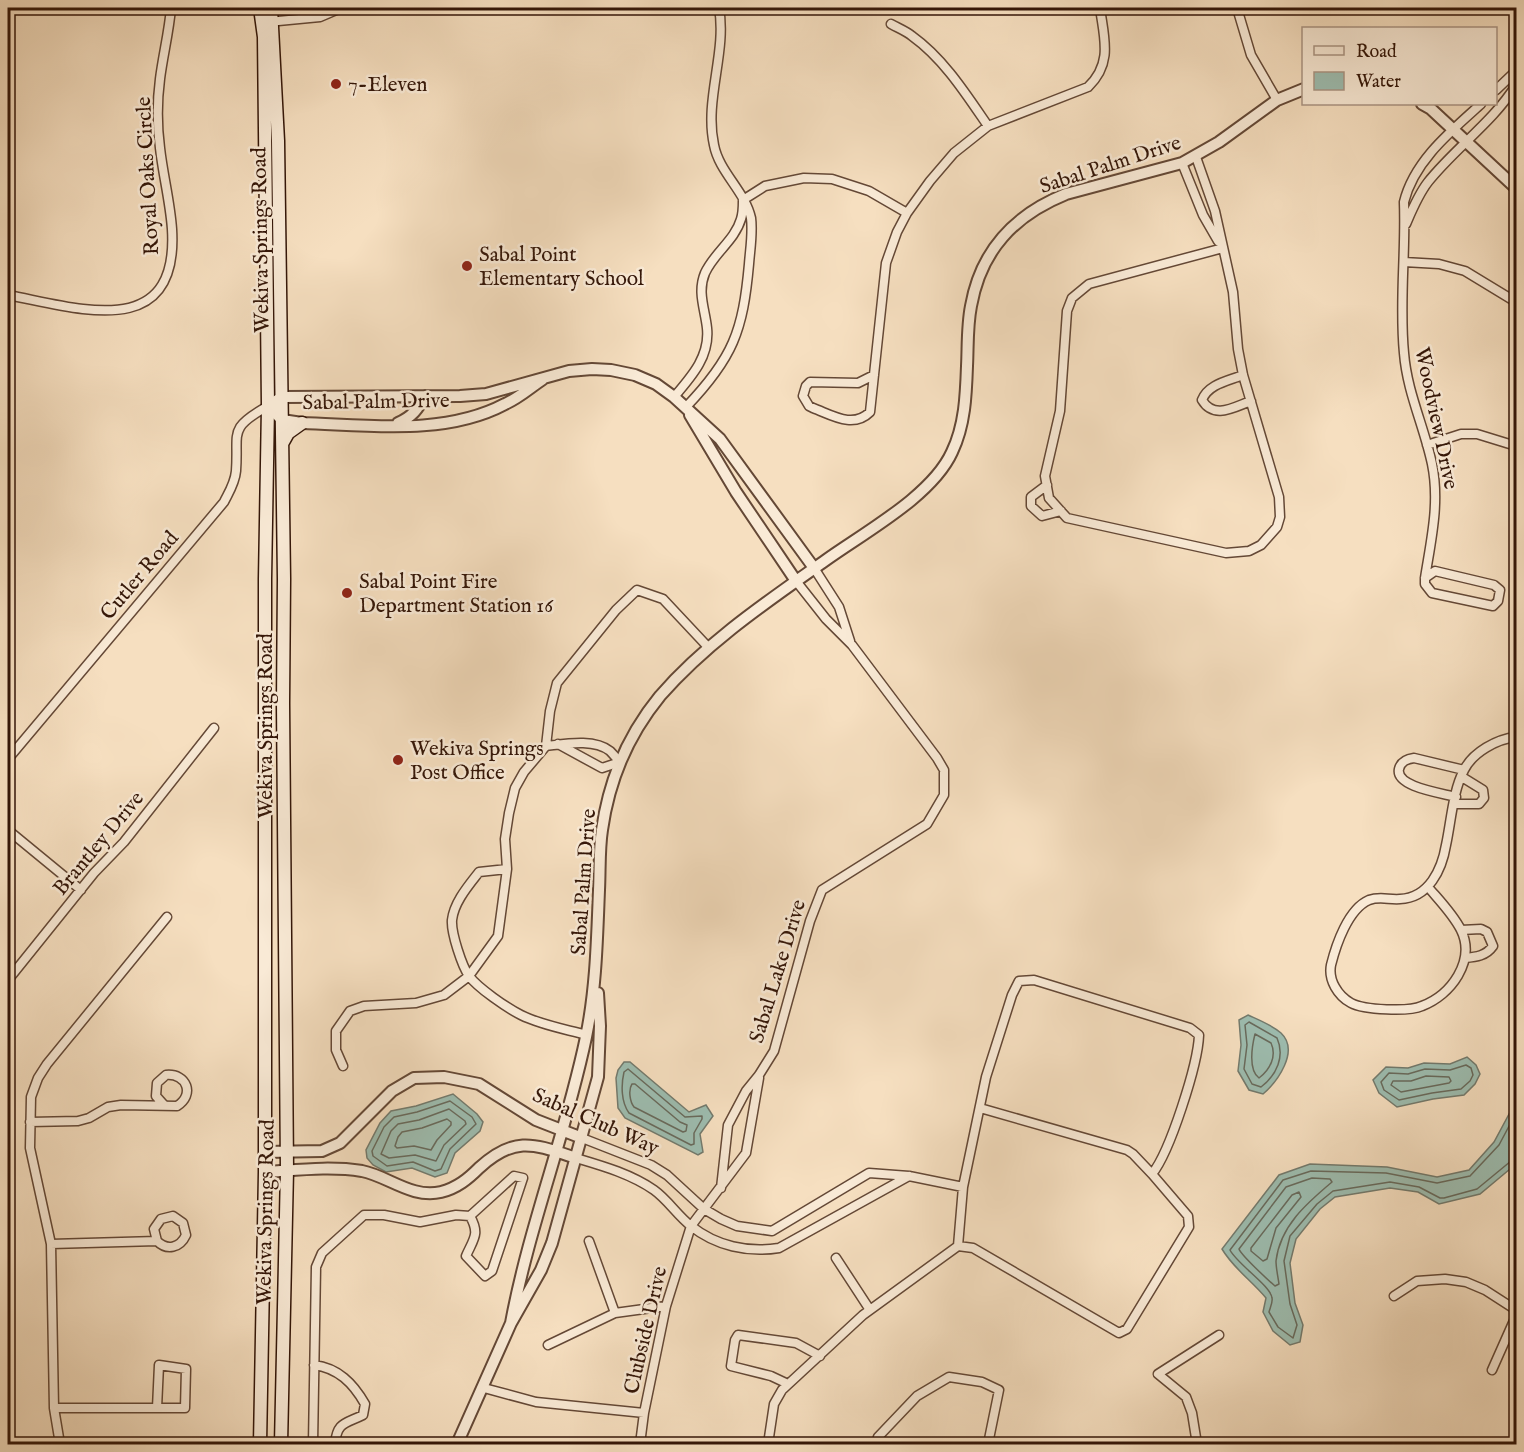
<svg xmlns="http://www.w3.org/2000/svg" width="1524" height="1452" font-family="'IM FELL English',serif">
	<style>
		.water { fill: #9dbdb0; stroke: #737a6d; stroke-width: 1.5 }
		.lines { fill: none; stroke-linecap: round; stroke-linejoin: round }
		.shore { stroke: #686a5c; stroke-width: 1.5 }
		.minor-casing { stroke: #644836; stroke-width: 11 }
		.tertiary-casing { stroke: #644836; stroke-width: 14 }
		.secondary-casing { stroke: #341608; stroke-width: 15 }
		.minor { stroke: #f9ead6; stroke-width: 8 }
		.tertiary { stroke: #f9ead6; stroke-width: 10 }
		.secondary { stroke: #f9ead6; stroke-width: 12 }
		.poi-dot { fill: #8f2418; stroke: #f9ead6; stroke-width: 2 }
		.labels { text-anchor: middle; stroke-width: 5; stroke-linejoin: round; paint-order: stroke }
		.poi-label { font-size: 21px; fill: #341608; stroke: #f9ead6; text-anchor: start }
		.street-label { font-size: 21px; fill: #341608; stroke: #f9ead6 }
	</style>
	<rect width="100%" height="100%" fill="#f6dfc0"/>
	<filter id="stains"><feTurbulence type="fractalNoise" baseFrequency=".00333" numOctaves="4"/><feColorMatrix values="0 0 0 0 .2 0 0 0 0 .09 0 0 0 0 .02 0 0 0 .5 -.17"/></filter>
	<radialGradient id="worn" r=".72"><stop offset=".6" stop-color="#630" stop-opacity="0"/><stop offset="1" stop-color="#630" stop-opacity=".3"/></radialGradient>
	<path class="water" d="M1248,1015C1259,1020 1272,1025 1281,1033C1300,1051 1277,1082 1263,1094L1249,1090L1238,1071L1241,1045L1239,1020Z
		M1467,1057L1476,1065L1480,1074L1475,1084L1464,1095L1433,1099L1397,1107L1379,1093L1373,1080L1386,1067L1408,1068L1424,1063L1450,1064Z
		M624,1062H630L689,1112L706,1105L713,1116L700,1134L703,1152L698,1155L625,1118L618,1108L616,1078L618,1070Z
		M453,1094L477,1114L483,1122L480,1131L455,1153L447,1173L435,1177L412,1168L386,1172L373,1165L367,1158L366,1150L380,1123L391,1111L416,1106Z
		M1516,1101V1164L1480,1194L1439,1204L1418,1192L1390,1188L1335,1197L1320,1209L1296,1239L1290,1263L1295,1303L1303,1325L1300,1342L1290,1345L1273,1331L1263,1312L1266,1298C1252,1281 1233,1268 1222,1249L1279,1175L1310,1164L1387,1167L1437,1177L1469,1170L1494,1142Z"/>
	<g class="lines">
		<path class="shore" d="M1249,1022L1277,1038C1285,1056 1277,1075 1261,1087L1252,1084L1244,1069L1247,1045L1245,1025Z
			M1255,1034L1271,1043C1277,1056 1270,1070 1259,1078C1248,1070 1252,1046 1255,1034Z
			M1466,1065L1471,1068L1473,1075L1470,1081L1461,1089L1432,1093L1399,1100L1384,1090L1381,1082L1389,1073L1408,1074L1425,1069L1450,1070Z
			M628,1069L685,1117L702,1116V1119L694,1133V1144L691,1145L629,1113C621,1102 621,1085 624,1072Z
			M1426,1076L1449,1077L1451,1081L1449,1083L1401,1092L1391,1085L1393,1081H1411Z
			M632,1084H635L680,1122L687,1125L686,1131L683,1132L634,1107C630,1102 628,1090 632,1084Z
			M450,1101L472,1117L476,1124L450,1149L441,1169L435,1171L413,1162L387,1166L373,1156L372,1151L384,1127L394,1117L417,1112Z
			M449,1109L465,1121L466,1124L444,1145L436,1161L415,1155L389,1158L381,1154L391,1131L398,1124L419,1120Z
			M1516,1113L1499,1145L1470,1176L1437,1183L1386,1173L1311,1171L1283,1180L1230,1250C1237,1264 1271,1286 1272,1298C1273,1302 1270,1308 1269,1312L1278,1327L1293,1338L1297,1325L1290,1304L1284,1261L1290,1236L1317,1204L1333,1191L1390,1182L1419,1187L1440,1198H1444L1477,1189L1511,1161L1516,1160
			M447,1119L451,1122V1125L437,1140L431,1150L414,1146L397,1148L395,1146L398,1137L402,1132L422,1128Z
			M1312,1178L1330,1179L1332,1182C1307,1203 1280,1226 1276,1261C1276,1268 1278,1277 1279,1284L1275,1286C1268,1280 1241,1255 1239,1249L1286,1187Z
			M1299,1192L1301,1197L1276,1228L1267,1259L1263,1261L1251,1251V1248L1292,1195Z"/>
		<defs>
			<path id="minor" d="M1237,8L1251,55L1277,100
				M268,22L320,17L341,8
				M891,24C898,28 906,31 912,36C944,59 966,94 988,126
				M1496,90L1516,71
				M1196,157L1215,211L1233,292L1238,349L1243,375L1279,497L1280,517L1277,527L1261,545L1249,551L1226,553L1067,518L1049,498L1045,476L1060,411L1067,311L1072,298L1089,284L1223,248
				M1182,163L1203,215L1218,241
				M743,200L765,186L804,178L832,179L869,191L907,213
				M1406,224C1412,210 1418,195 1428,182C1455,148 1493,122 1516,85
				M1404,262L1439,264L1465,271L1516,302
				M8,295C78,308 179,343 172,229C170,201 163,175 160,148C157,125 157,102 160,79C163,55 169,32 171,8
				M874,375L858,383L810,382L806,386L803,396L809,406L813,408C832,415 853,429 870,412L886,263L897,232L907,213L930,181L954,153L988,126L1088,87C1113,63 1104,38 1100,8
				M1243,375C1228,381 1208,384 1202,400C1214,420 1234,407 1251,401
				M674,397C692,376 710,356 707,328C705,309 697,292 705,273C714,253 735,240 741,219C743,213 743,207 743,201
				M686,407C733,358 743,331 749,264C750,250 753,233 751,218C745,191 719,172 714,145C704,100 727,52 719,8
				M1427,445L1461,434H1477L1516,446
				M1047,485L1031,497V506L1042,516L1061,511
				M8,512V516
				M814,568L839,607L850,641
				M1425,578L1435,571L1494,585L1500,590L1498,601L1493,606L1432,593L1425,584V578C1431,540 1440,503 1432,464C1424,426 1407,392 1404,353C1399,303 1406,252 1404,202C1414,161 1451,131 1481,104
				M546,746L550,711L557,683L616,610L637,590L663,599L708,647
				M546,746C564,744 594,738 610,751C613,754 616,758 620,762L602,768L558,744
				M8,759L224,502C229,492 235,483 236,471C239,432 227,429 268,406
				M1456,797C1442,793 1395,787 1399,769C1401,761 1407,759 1414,758L1464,770
				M1454,804H1479L1484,798L1483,790L1462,777
				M8,830L81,890
				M507,869L479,872C469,885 454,902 452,920C451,933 462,966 469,976C478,988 507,1008 521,1015C541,1025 565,1029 587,1035
				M1428,887C1439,900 1453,914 1461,930C1476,961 1451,995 1422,1006C1409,1012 1364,1010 1351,1003C1338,996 1328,980 1331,965C1336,945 1348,909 1369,900C1380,896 1389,900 1400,899C1429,898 1442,869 1446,845C1451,822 1453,790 1464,770C1473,752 1497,739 1516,737
				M1461,930L1481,929L1487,932L1493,946C1486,956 1476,957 1465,958
				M8,980L94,873L124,842L214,728
				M343,1066L336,1050V1031L350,1011L364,1006L416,1003L444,995L469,976L498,936L507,869L505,839L509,813L515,788L524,772L546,746
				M980,1108L1127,1150L1133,1154L1152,1174
				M30,1122L78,1121L89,1118L108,1107L121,1105L177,1106C195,1095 187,1073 166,1075L157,1083L156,1096L164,1105
				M582,1138L651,1165L667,1175L704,1209L721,1219L737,1226L772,1231L869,1173L909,1176L963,1187
				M576,1158C603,1166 631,1174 654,1190C668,1200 677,1215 691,1226C716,1246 748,1253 779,1248L909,1176
				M514,1176L523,1178L492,1271L485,1276L466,1256C474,1238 480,1234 470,1216Z
				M721,1188L728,1125L746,1091L759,1075L774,1051L810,921L822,890L927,824L944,795V770L937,758L852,645L826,619L796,581
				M589,1241L615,1313
				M51,1244L157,1241C167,1251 180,1248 186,1235L183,1223L173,1216L161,1219L154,1229L157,1241
				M836,1258L870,1310
				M1394,1296L1417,1281L1445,1279L1466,1282L1485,1290L1516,1310
				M548,1345L615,1313L666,1306
				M314,1365C338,1368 353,1383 365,1404L363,1415C345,1424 337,1422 335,1444
				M1492,1370L1516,1316
				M788,1384L771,1376L731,1366L735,1340L738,1335L796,1343L820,1356
				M484,1388L536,1402L644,1413
				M54,1408H185L186,1369L159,1365L157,1408
				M62,1444L59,1438L54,1408L51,1244L30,1148L31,1097L38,1078L47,1064L167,917
				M313,1444L316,1267L322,1253L364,1215H384L420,1222L456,1215L470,1216
				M640,1444L644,1413L666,1306L691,1226L746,1153L759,1078
				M768,1444L774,1404L782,1390L863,1315L958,1246L973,1248L1119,1333L1127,1329L1189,1227L1188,1216L1152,1174C1170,1152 1198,1064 1199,1035L1190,1028L1034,980L1019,981L1012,995L986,1077L963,1187L958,1246
				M876,1444L878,1437L917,1396L949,1377L982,1382L999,1390L988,1444
				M1197,1444L1192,1413L1186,1397L1158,1374L1219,1335"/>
			<path id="tertiary" d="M1422,104L1431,109L1516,188
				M543,379C531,387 519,398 505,404C445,436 368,425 302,423L282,420L268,406L282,397L460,396L486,394L569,371L592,369L611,370L635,375L656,384L674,397L720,439L814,568
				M690,415L736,492L796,581
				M398,423C412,417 418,409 425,396
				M265,1152L322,1151L340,1143L392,1091L414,1078L444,1077L479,1084L536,1120L582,1138
				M265,1172C298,1170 330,1166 362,1171C388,1176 412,1199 441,1192C457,1188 468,1179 479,1168C515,1135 534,1144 576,1158
				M511,1323C529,1226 566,1134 586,1037C596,989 597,940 599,890C600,870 599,849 602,830C609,780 628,735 660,696C707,642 768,601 826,560C865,532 932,496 952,452C965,425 966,395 967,366C968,347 967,326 971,306C981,250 1014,215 1066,194L1182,163L1219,142L1277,100L1304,89
				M457,1444L511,1323L541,1270L552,1243L598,1077L600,1026L598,993"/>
			<path id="secondary" d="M271,8L278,141L284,579L283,703L287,1170L281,1444
				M283,442L288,433L302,423
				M260,1444L265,1172V579L268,406L264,37L260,8"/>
		</defs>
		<use href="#minor" class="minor-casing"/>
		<use href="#tertiary" class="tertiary-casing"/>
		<use href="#secondary" class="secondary-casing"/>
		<use href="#minor" class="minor"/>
		<use href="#tertiary" class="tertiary"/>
		<use href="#secondary" class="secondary"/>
	</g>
	<g class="poi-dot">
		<circle cx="336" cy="84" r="6"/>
		<circle cx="467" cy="266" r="6"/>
		<circle cx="347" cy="593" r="6"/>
		<circle cx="398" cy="760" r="6"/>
	</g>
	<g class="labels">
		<g class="poi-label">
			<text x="348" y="91">7-Eleven</text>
			<text x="479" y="261">Sabal Point<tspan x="479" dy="24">Elementary School</tspan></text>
			<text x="359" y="588">Sabal Point Fire<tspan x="359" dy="24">Department Station 16</tspan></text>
			<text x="410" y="755">Wekiva Springs<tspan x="410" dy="24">Post Office</tspan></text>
		</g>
		<g class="street-label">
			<text transform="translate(1110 164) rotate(-18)" y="7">Sabal Palm Drive</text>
			<text transform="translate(147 176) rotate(-93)" y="7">Royal Oaks Circle</text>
			<text transform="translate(260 240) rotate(-91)" y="7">Wekiva Springs Road</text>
			<text transform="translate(376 401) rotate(-1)" y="7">Sabal Palm Drive</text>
			<text transform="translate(1437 418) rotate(78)" y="7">Woodview Drive</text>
			<text transform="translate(139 575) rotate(-50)" y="7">Cutler Road</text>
			<text transform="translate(265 726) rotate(-90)" y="7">Wekiva Springs Road</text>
			<text transform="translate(98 843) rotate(-50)" y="7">Brantley Drive</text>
			<text transform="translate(583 882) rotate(-86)" y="7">Sabal Palm Drive</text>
			<text transform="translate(777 971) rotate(-73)" y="7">Sabal Lake Drive</text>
			<text transform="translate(596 1121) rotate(24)" y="7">Sabal Club Way</text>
			<text transform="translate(265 1212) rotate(-89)" y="7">Wekiva Springs Road</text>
			<text transform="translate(645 1330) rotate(-77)" y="7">Clubside Drive</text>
		</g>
	</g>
	<rect width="1524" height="1452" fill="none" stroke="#f6dfc0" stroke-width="30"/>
	<rect x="9" y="9" width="1506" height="1434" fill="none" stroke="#341608" stroke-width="3"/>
	<rect x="15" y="15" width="1494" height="1422" fill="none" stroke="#341608" stroke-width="1.5"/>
	<rect x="1302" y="27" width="195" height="78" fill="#f9ead6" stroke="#aa9584" stroke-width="1.5"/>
	<rect x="1314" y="46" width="30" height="9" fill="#f9ead6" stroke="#aa9584" stroke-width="1.5"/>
	<text x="1356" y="57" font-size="18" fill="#341608">Road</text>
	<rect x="1314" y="72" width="30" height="18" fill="#9dbdb0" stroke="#aa9584" stroke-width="1.5"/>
	<text x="1356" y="87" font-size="18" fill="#341608">Water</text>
	<rect width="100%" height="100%" filter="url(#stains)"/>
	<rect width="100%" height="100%" fill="url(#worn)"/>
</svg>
